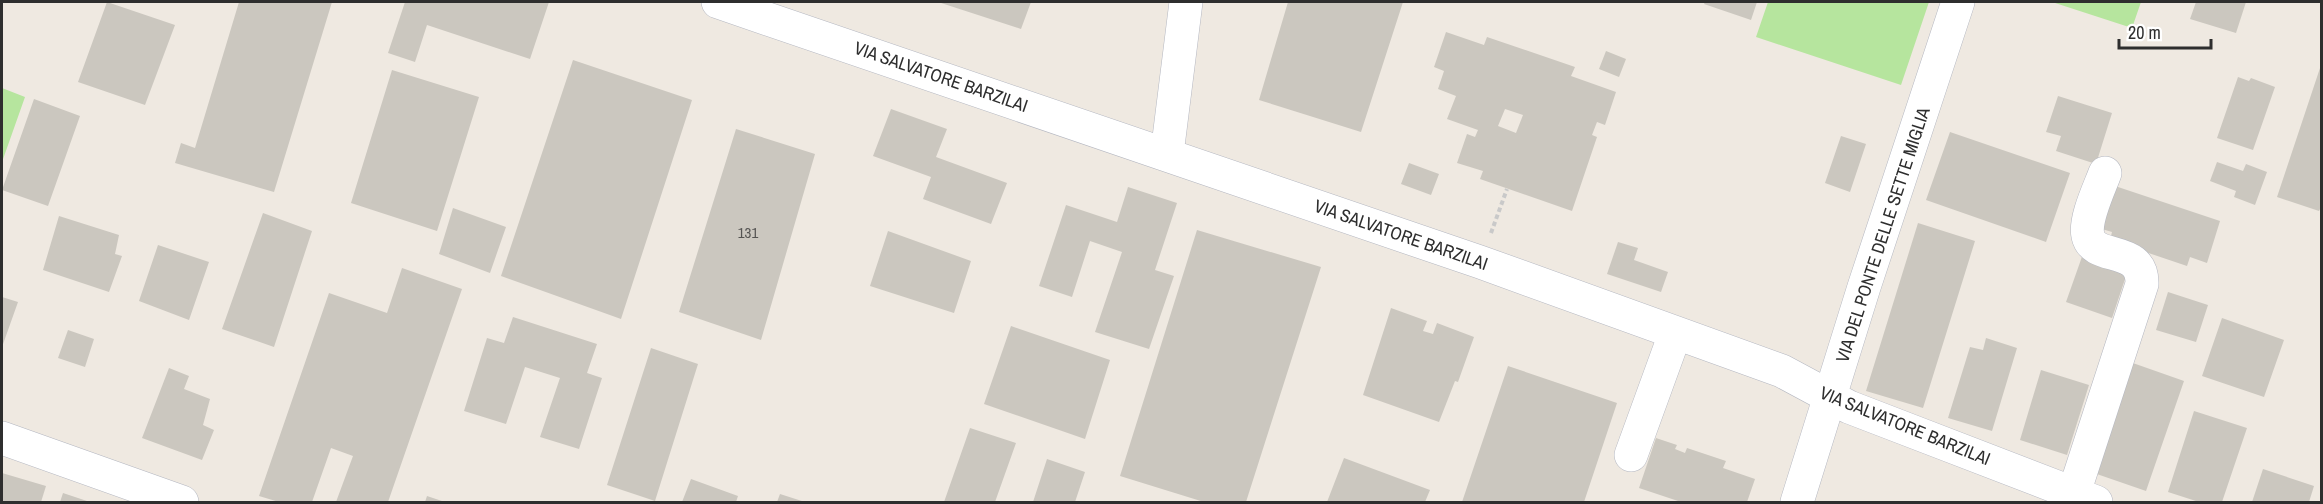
<svg xmlns="http://www.w3.org/2000/svg" width="2323" height="504" font-family="'Archivo Narrow',sans-serif">
	<style>
		.green { fill: #b6e59e }
		.building { fill: #cbc7bf; fill-rule: evenodd }
		.lines { fill: none; stroke-linecap: round; stroke-linejoin: round }
		.minor-casing { stroke: #b4b7c1; stroke-width: 34 }
		.path { stroke: #c9c9c9; stroke-width: 4; stroke-dasharray: 4.5 3; stroke-linecap: butt }
		.minor { stroke: #fff; stroke-width: 33 }
		.labels { text-anchor: middle; stroke-width: 4.5; stroke-linejoin: round; paint-order: stroke }
		.number-label { font-size: 15px; fill: #555452 }
		.street-label { font-size: 18px; fill: #2e2e2e; stroke: #fff }
	</style>
	<rect width="100%" height="100%" fill="#efe9e1"/>
	<path class="green" d="M1768,2H1929L1901,85L1756,37Z
		M2052,2H2141L2132,28Z
		M2,88L25,97L2,162Z"/>
	<path class="building" d="M107,2L175,25L145,105L78,82Z
		M239,2H332L274,192L175,163L181,143L195,148Z
		M405,2H549L530,59L427,25L415,62L388,53Z
		M938,2H1031L1021,29Z
		M1288,2H1403L1361,132L1259,100Z
		M1705,2H1757L1751,20L1704,4Z
		M2196,2H2246L2236,33L2190,19Z
		M1446,32L1484,45L1487,37L1575,67L1571,76L1616,92L1605,125L1597,122L1592,135L1597,137L1572,211L1480,179L1483,171L1457,163L1467,134L1475,137L1478,130L1447,119L1456,96L1438,89L1444,71L1434,67ZM1505,109L1523,115L1516,133L1498,126Z
		M1606,51L1626,59L1619,77L1599,69Z
		M573,60L692,100L621,319L501,276Z
		M2321,65L2322,205L2319,211L2277,197Z
		M392,70L479,97L437,231L351,203Z
		M2238,77L2249,81L2251,78L2275,87L2253,150L2217,138Z
		M2058,96L2112,113L2096,164L2056,151L2061,136L2046,132Z
		M34,99L80,116L48,206L2,190Z
		M891,109L947,129L936,157L1007,183L991,224L923,199L931,177L873,156Z
		M736,129L815,154L761,340L679,312Z
		M1950,132L2070,173L2046,242L1926,200Z
		M1841,136L1866,144L1850,192L1825,183Z
		M2217,162L2243,171L2246,164L2267,172L2255,205L2234,197L2236,191L2210,181Z
		M1409,163L1439,174L1431,195L1401,184Z
		M2109,184L2220,221L2207,263L2190,257L2187,266L2110,240L2112,232L2095,227Z
		M1128,187L1177,203L1155,270L1174,276L1149,349L1095,332L1122,252L1090,241L1072,297L1039,286L1066,205L1117,222Z
		M453,208L506,227L490,273L439,254Z
		M263,213L312,231L274,347L222,329Z
		M59,216L119,235L115,254L122,256L109,292L43,270Z
		M1918,223L1975,241L1923,408L1866,391Z
		M1197,230L1321,267L1246,502H1204L1120,476Z
		M888,231L971,261L954,313L870,286Z
		M1618,242L1638,248L1634,260L1668,272L1661,292L1607,274Z
		M158,245L209,262L189,320L139,301Z
		M2084,251L2129,267L2112,318L2066,302Z
		M402,268L462,289L388,502H336L353,456L331,448L312,502H279L259,496L329,293L387,313Z
		M2168,292L2208,305L2196,342L2156,330Z
		M2,297L18,302L2,347Z
		M1391,308L1427,321L1423,331L1433,334L1437,323L1474,337L1458,382L1455,381L1439,422L1363,395Z
		M513,317L597,344L587,373L602,378L579,449L540,437L560,378L525,367L506,424L464,411L487,338L504,343Z
		M2222,318L2284,340L2264,397L2202,376Z
		M1011,326L1110,360L1085,439L984,404Z
		M68,330L94,339L85,367L58,358Z
		M1986,338L2017,348L1992,431L1948,418L1970,347L1983,350Z
		M651,348L698,364L655,501L607,485Z
		M2130,362L2184,381L2146,491L2091,472Z
		M1508,366L1617,403L1584,502H1462Z
		M169,368L189,376L184,389L210,399L203,425L214,430L202,460L142,438Z
		M2041,370L2089,385L2067,455L2020,440Z
		M2194,411L2247,428L2222,502H2199L2168,492Z
		M970,428L1016,443L995,502H944Z
		M1656,438L1677,445L1675,449L1685,453L1687,448L1726,461L1723,468L1755,479L1747,502H1681L1639,488Z
		M1344,458L1430,490L1425,502H1327Z
		M1047,459L1085,472L1075,502H1033Z
		M2263,469L2314,486L2309,502H2252Z
		M2,473L46,486L41,502H2Z
		M691,479L738,496L736,502H682Z
		M63,493L90,502H60Z
		M780,494L805,502H777Z
		M427,496L445,502H425Z"/>
	<g class="lines">
		<defs>
			<path id="minor" d="M718,2L1480,262L1782,371L1849,407L2096,502
				M1167,154L1186,2
				M2,438L182,502
				M1631,455L1675,334
				M1797,502L1864,287L1958,2
				M2071,502L2142,284C2143,244 2094,262 2088,236C2084,220 2099,189 2105,173"/>
		</defs>
		<use href="#minor" class="minor-casing"/>
		<path class="path" d="M1491,233L1507,189"/>
		<use href="#minor" class="minor"/>
	</g>
	<g class="labels">
		<g class="number-label">
			<text x="748" y="238">131</text>
		</g>
		<g class="street-label">
			<text transform="translate(941 77) rotate(19)" y="6">VIA SALVATORE BARZILAI</text>
			<text transform="translate(1401 235) rotate(19)" y="6">VIA SALVATORE BARZILAI</text>
			<text transform="translate(1883 235) rotate(-72)" y="6">VIA DEL PONTE DELLE SETTE MIGLIA</text>
			<text transform="translate(1905 426) rotate(22)" y="6">VIA SALVATORE BARZILAI</text>
		</g>
	</g>
	<rect width="2323" height="504" fill="none" stroke="#2e2e2e" stroke-width="6"/>
	<path d="M2119 39v9h92v-9" fill="none" stroke="#2e2e2e" stroke-width="3"/>
	<text x="2128" y="39" font-size="18" fill="#2e2e2e" stroke="#ffffff" stroke-width="4.5" paint-order="stroke">20 m</text>
</svg>
